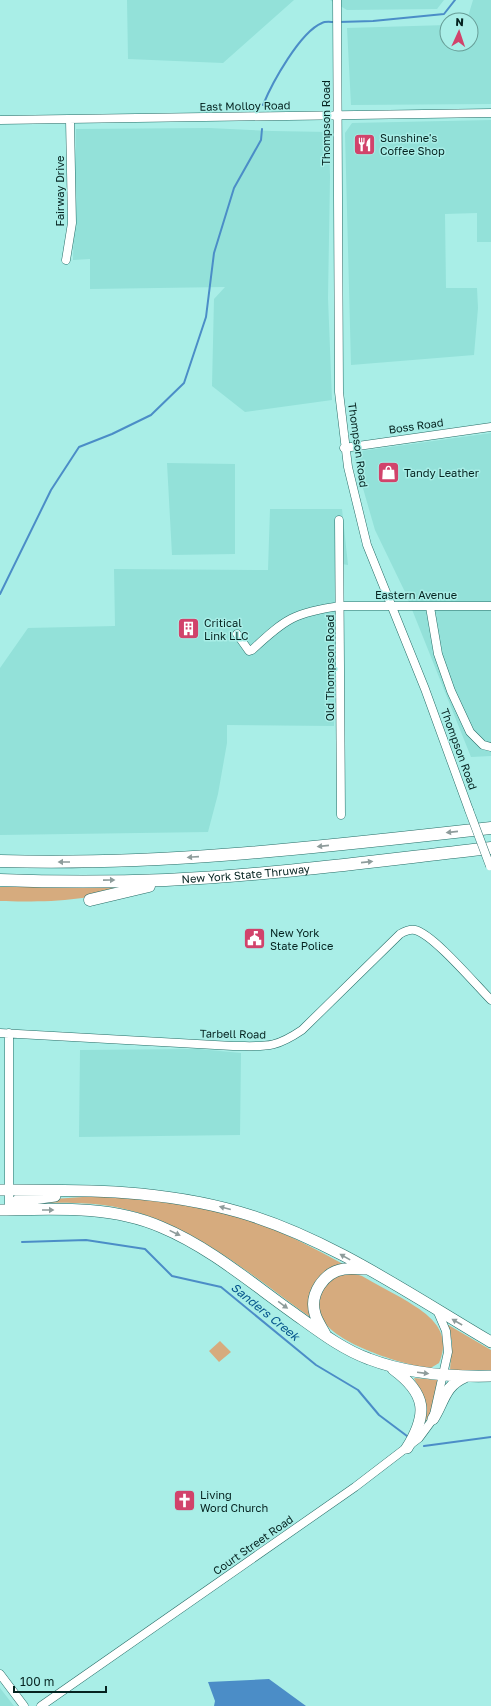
<svg xmlns="http://www.w3.org/2000/svg" width="491" height="1706" font-family="'Golos Text',sans-serif">
	<style>
		.built { fill: #93e1d9 }
		.green { fill: #d6ab7e }
		.water { fill: #4b8dc7 }
		.lines { fill: none; stroke-linecap: round; stroke-linejoin: round }
		.stream { stroke: #4b8dc7; stroke-width: 2 }
		.minor-casing { stroke: #276d67; stroke-width: 9 }
		.major-casing { stroke: #276d67; stroke-width: 12 }
		.highway-casing { stroke: #276d67; stroke-width: 13 }
		.minor { stroke: #fff; stroke-width: 8 }
		.major { stroke: #fff; stroke-width: 11 }
		.highway { stroke: #fff; stroke-width: 12 }
		.minor-bridge-casing { stroke: #276d67; stroke-width: 9; stroke-linecap: butt }
		.minor-bridge { stroke: #fff; stroke-width: 8 }
		.oneway { fill: #8e9c9b }
		.labels { text-anchor: middle; stroke-width: 3; stroke-linejoin: round; paint-order: stroke }
		.street-label { font-size: 11px; fill: #052320; stroke: #a9eee7 }
		.poi-label { font-size: 11px; fill: #052320; stroke: #a9eee7; text-anchor: start }
		.water-label { font-size: 12px; font-style: italic; fill: #04548c; stroke: #a9eee7 }
	</style>
	<rect width="100%" height="100%" fill="#a9eee7"/>
	<path class="built" d="M127,0H294L223,63L128,59Z
		M330,0H444L437,9L347,10Z
		M473,0H491V104L351,105L347,28L447,25V44H471V20H467Z
		M491,120V242H477V213L445,214L446,288H477L478,308L474,355L351,365L345,133L352,123Z
		M209,128L272,131L329,132L330,177L328,298L332,400L245,412L212,386L214,299L225,287L90,289V259L73,260L76,129Z
		M491,433V756L471,757L405,592L375,530L354,457L361,451Z
		M167,463L235,464V554L172,555Z
		M270,509H342L348,565L336,563L334,726L227,725V743L218,794L208,832L0,835V668L28,628L115,626L114,569L268,570Z
		M199,1049L241,1053L240,1135L79,1137L80,1050Z
		M0,1688L14,1706H0Z"/>
	<path class="green" d="M118,886C98,903 27,902 0,901V887Z
		M112,1195C162,1201 212,1207 260,1224C289,1235 316,1249 343,1264L324,1273L314,1320C249,1274 185,1216 103,1205C77,1202 50,1203 24,1203V1201Z
		M352,1273L362,1276C374,1283 387,1290 400,1297C425,1312 454,1328 439,1363L429,1369C401,1363 335,1345 321,1317C317,1308 319,1301 321,1293C324,1278 339,1275 352,1273Z
		M445,1323L491,1350V1370H450L452,1341Z
		M220,1341L231,1352L219,1362L209,1351Z
		M414,1378L438,1380L432,1409L420,1432L421,1394Z"/>
	<path class="water" d="M269,1679L306,1706H214L215,1701L208,1682Z"/>
	<g class="lines">
		<path class="stream" d="M339,22L373,21L444,14L455,0
			M263,105C272,83 300,32 322,23C325,21 331,22 334,22
			M0,594L51,490L79,447L112,434L151,415L184,383L206,317L214,253L234,188L261,140L262,129
			M22,1242L86,1240L145,1249L172,1276L221,1287L316,1365L358,1390L379,1415L407,1436
			M424,1446L491,1437"/>
		<defs>
			<path id="minor" d="M337,0L339,392L348,467L367,545L425,689L469,810
				M0,120L491,113
				M66,260L72,223L70,120
				M344,448L491,427
				M339,520L341,815
				M430,607L438,654L451,691L470,732L483,745L491,747
				M237,634L249,651L252,650C285,619 295,612 341,606H491
				M0,1033L233,1046C266,1046 274,1049 302,1030L400,934C405,931 410,929 415,930C433,934 476,985 491,1000
				M9,1033V1209
				M0,1674L24,1706
				M41,1706L355,1487L419,1438L433,1419L448,1352L446,1331L437,1310"/>
			<path id="major" d="M0,1190C83,1190 159,1189 239,1212C329,1238 411,1295 491,1342
				M9,1209L12,1204L17,1201L55,1196
				M0,1210C53,1209 111,1205 161,1227C209,1247 250,1282 292,1312C316,1329 341,1349 369,1359C408,1374 450,1377 491,1376
				M325,1334C322,1328 317,1321 315,1314C309,1294 324,1272 344,1269C351,1268 359,1269 366,1269
				M393,1369C427,1394 428,1414 407,1448
				M433,1419C444,1402 444,1386 465,1377"/>
			<g id="highway">
				<path d="M0,861C165,866 328,846 491,828"/>
				<path id="s1" d="M0,880C55,882 111,882 166,880C275,875 383,860 491,848"/>
				<path d="M90,900L149,886"/>
			</g>
		</defs>
		<use href="#minor" class="minor-casing"/>
		<use href="#major" class="major-casing"/>
		<use href="#highway" class="highway-casing"/>
		<use href="#minor" class="minor"/>
		<use href="#major" class="major"/>
		<use href="#highway" class="highway"/>
		<defs>
			<path id="minor-bridge" d="M469,810L490,866"/>
		</defs>
		<use href="#minor-bridge" class="minor-bridge-casing"/>
		<use href="#minor-bridge" class="minor-bridge"/>
	</g>
	<defs><path id="oneway-solid" d="M-6-.8H1V-3.2L6.5 0L1 3.2V.8H-6Z"/></defs>
	<g class="oneway">
		<use href="#oneway-solid" transform="translate(452 832) rotate(174)"/>
		<use href="#oneway-solid" transform="translate(323 846) rotate(174)"/>
		<use href="#oneway-solid" transform="translate(193 857) rotate(176)"/>
		<use href="#oneway-solid" transform="translate(64 862) rotate(180)"/>
		<use href="#oneway-solid" transform="translate(367 862) rotate(-6)"/>
		<use href="#oneway-solid" transform="translate(109 880) rotate(-1)"/>
		<use href="#oneway-solid" transform="translate(225 1208) rotate(-165)"/>
		<use href="#oneway-solid" transform="translate(48 1210)"/>
		<use href="#oneway-solid" transform="translate(175 1233) rotate(26)"/>
		<use href="#oneway-solid" transform="translate(345 1257) rotate(-151)"/>
		<use href="#oneway-solid" transform="translate(283 1305) rotate(36)"/>
		<use href="#oneway-solid" transform="translate(457 1322) rotate(-150)"/>
		<use href="#oneway-solid" transform="translate(423 1373) rotate(7)"/>
	</g>
	<defs>
		<symbol id="restaurant-square" viewBox="-11 -11 22 22"><rect x="-9" y="-9" width="18" height="18" rx="4" fill="#d1436b" stroke="#a9eee7"/><path d="M-5-6h1v4h1v-4h1v4h1v-4h1v5L-1.5 .5V6h-2V.5L-5-1ZM5-6V6H3V1.5H1.5Q1.5-4 5-6Z" fill="#fff"/></symbol>
		<symbol id="shop-square" viewBox="-11 -11 22 22"><rect x="-9" y="-9" width="18" height="18" rx="4" fill="#d1436b" stroke="#a9eee7"/><path d="M-5-2.5h2.3a2.7 3.5 0 0 1 5.4 0H5L5.5 6h-11ZM-1.5-2.5h3a1.5 2.3 0 0 0-3 0Z" fill="#fff"/></symbol>
		<symbol id="building-square" viewBox="-11 -11 22 22"><rect x="-9" y="-9" width="18" height="18" rx="4" fill="#d1436b" stroke="#a9eee7"/><path d="M-4-6H4V6H1V3H-1V6H-4ZM-2.5-4.3h1.7v1.8h-1.7ZM.8-4.3h1.7v1.8H.8ZM-2.5-1h1.7V.8h-1.7ZM.8-1h1.7V.8H.8Z" fill="#fff"/></symbol>
		<symbol id="civic-square" viewBox="-11 -11 22 22"><rect x="-9" y="-9" width="18" height="18" rx="4" fill="#d1436b" stroke="#a9eee7"/><path d="M-.6-6.5H3V-4.5H.6V-3L4-1V1h2V6H-6V1h2V-1L-.6-3ZM-1.2 2.5V6h2.4V2.5Z" fill="#fff"/></symbol>
		<symbol id="church-square" viewBox="-11 -11 22 22"><rect x="-9" y="-9" width="18" height="18" rx="4" fill="#d1436b" stroke="#a9eee7"/><path d="M-1.2-6h2.4v3.5h3.3v2.4h-3.3V6h-2.4V-.1h-3.3v-2.4h3.3Z" fill="#fff"/></symbol>
	</defs>
	<g fill-rule="evenodd">
		<use href="#restaurant-square" x="352" y="132" width="25" height="25"/>
		<use href="#shop-square" x="376" y="460" width="25" height="25"/>
		<use href="#building-square" x="176" y="616" width="25" height="25"/>
		<use href="#civic-square" x="242" y="926" width="25" height="25"/>
		<use href="#church-square" x="172" y="1488" width="25" height="25"/>
	</g>
	<g class="labels">
		<g class="street-label">
			<text transform="translate(245 106) rotate(-1)" y="4">East Molloy Road</text>
			<text transform="translate(326 123) rotate(-90)" y="4">Thompson Road</text>
			<text transform="translate(60 191) rotate(-90)" y="4">Fairway Drive</text>
			<text transform="translate(416 426) rotate(-8)" y="4">Boss Road</text>
			<text transform="translate(358 445) rotate(82)" y="4">Thompson Road</text>
			<text x="416" y="599">Eastern Avenue</text>
			<text transform="translate(330 668) rotate(-90)" y="4">Old Thompson Road</text>
			<text transform="translate(459 749) rotate(70)" y="4">Thompson Road</text>
			<text dy="4" stroke="none"><textPath href="#s1" startOffset="246">New York State Thruway</textPath></text>
			<text transform="translate(233 1034) rotate(1)" y="4">Tarbell Road</text>
			<text transform="translate(253 1545) rotate(-35)" y="4">Court Street Road</text>
		</g>
		<g class="poi-label">
			<text x="380" y="142">Sunshine's<tspan x="380" dy="13">Coffee Shop</tspan></text>
			<text x="404" y="477">Tandy Leather</text>
			<text x="204" y="627">Critical<tspan x="204" dy="13">Link LLC</tspan></text>
			<text x="270" y="937">New York<tspan x="270" dy="13">State Police</tspan></text>
			<text x="200" y="1499">Living<tspan x="200" dy="13">Word Church</tspan></text>
		</g>
		<g class="water-label">
			<text transform="translate(265 1312) rotate(39)" y="4">Sanders Creek</text>
		</g>
	</g>
	<g transform="translate(459 32) rotate(3)"><circle r="19" fill="#a9eee7" stroke="#679d97"/>
	<path d="M0-3L7 15L0 10L-7 15Z" fill="#d1436b"/>
	<text y="-6" font-size="11" font-weight="bold" text-anchor="middle" fill="#052320">N</text>
	</g>
	<path d="M14 1686v6h92v-6" fill="none" stroke="#052320" stroke-width="2"/>
	<text x="20" y="1686" font-size="12" fill="#052320" stroke="#a9eee7" stroke-width="3" paint-order="stroke">100 m</text>
</svg>
